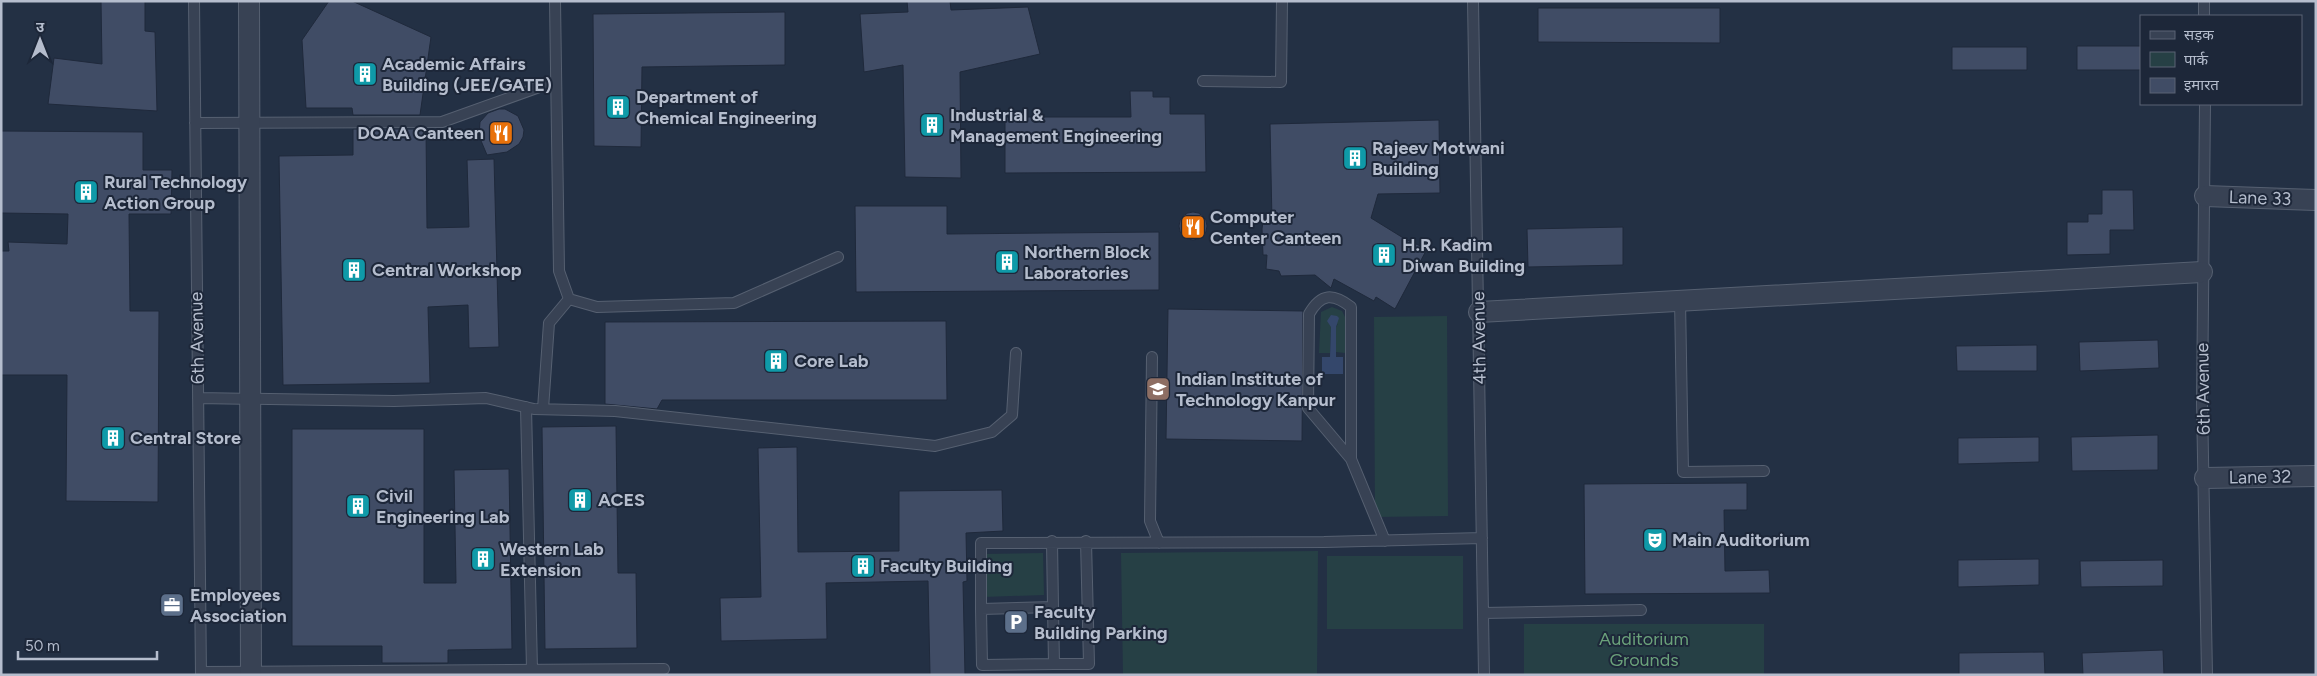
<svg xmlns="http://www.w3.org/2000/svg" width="2317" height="676" font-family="Figtree,'Noto Sans Devanagari',sans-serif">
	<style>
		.green { fill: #264045 }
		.water { fill: #34476b }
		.building { fill: #404c65; stroke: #1f293b }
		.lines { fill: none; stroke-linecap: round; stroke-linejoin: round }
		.service-casing { stroke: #566071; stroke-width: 12 }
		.minor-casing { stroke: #566071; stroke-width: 22 }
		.service { stroke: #384254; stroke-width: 10 }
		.minor { stroke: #384254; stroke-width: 20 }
		.labels { text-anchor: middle; stroke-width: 4; stroke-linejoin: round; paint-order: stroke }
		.poi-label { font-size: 18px; font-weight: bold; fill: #b5bdcd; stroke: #1d2739; text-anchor: start }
		.street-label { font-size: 18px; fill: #b5bdcd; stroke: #1d2739 }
		.park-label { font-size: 18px; fill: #6aa17a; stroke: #1d2739 }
	</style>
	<rect width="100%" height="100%" fill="#233044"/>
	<path class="green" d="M1332,307L1342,311L1345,317V353L1336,352V327L1338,324L1331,327L1330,353H1319L1321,312Z
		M1447,316L1448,516L1375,517L1374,317Z
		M1318,551L1317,675H1123L1121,553Z
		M1043,553L1044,595L983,597V554Z
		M1327,556H1463V629H1327Z
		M1524,624H1764V675H1524Z"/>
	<path class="water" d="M1331,315L1337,316L1339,318L1336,327V357H1343V374H1322V357H1330L1331,327L1327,321Z"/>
	<path class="building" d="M101,1H145V31L155,32L157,111L48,104L54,58L102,64Z
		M329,1H352L431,37L420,115H353L352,108H306L302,40Z
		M907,1H950L951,10L1028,7L1040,54L960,72L961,178L905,177L903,65L864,72L860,14L908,12Z
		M1538,8H1720V43L1538,42Z
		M785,12V65L642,67L641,147L594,146L593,14Z
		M2077,46H2141V70H2077Z
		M1952,47H2027V70H1952Z
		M1130,91H1153V97H1170V114H1205L1206,172L1005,173V117H1131Z
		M499,109H505L518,116L524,130L523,137L519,144L507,152L487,155L479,136L480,122L488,113Z
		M1439,120L1440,193L1378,194L1371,218L1405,239L1427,249L1395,309L1376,297L1374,301L1334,279L1331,288L1315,275L1281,276L1279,271L1266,269L1267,255H1263L1262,229L1263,221L1272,222L1270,124Z
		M353,129H426L427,228L469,227L467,160L494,159L499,347L469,348L468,305L428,307L430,383L283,385L279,156L353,155Z
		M1,131L143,132V170H172L171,214H129L130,311H159L158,502L66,501L67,375H1V251H9L8,242L67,244L68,214L1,213Z
		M2102,190H2133L2134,230H2110V254L2067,255V222H2088V214H2102Z
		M855,206H947V234L1159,232V290L856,292Z
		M1179 226a14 14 0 1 1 28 0a14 14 0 1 1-28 0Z
		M1623,227V265L1528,267L1527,229Z
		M1168,309L1303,311L1302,441L1166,439Z
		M946,321L947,400H662L657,409L605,404V322Z
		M2158,340L2159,368L2080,371L2079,342Z
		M2037,345V371H1957L1956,346Z
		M616,426L618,573H636L637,648L545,649L542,427Z
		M292,429H424V583H456L454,470L509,469L512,649L448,650V663H382V646H292Z
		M2158,435V470L2072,471L2071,437Z
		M2039,437V462L1958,464V438Z
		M797,447L798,552L899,551V491L1002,490L1003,531L966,533L967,581L963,582L965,675H930L928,581L826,583L827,639L721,641L720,598L761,597L758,448Z
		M1747,483V510H1724L1725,571L1769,570L1770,593L1585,594L1584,484Z
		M2039,559V585L1958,587V560Z
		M2163,560V586L2081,587L2080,561Z
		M2163,650L2164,675H2083L2082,653Z
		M2044,652L2045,675H1959V653Z"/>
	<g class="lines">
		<defs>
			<path id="service" d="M194,1L201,675
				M555,1L559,271L569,299L597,307L734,303L838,257
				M1473,1L1484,675
				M2204,1V16
				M1203,81L1281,82L1282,1
				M2205,104L2202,402L2207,675
				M195,123L442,122L556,81
				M1680,300L1683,472L1764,471
				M1152,357L1150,521L1159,543
				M198,398L394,401L486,398L534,409L615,411L935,446L992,432L1012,415L1016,353
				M526,407L532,669
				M543,409L549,323L569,299
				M1351,459L1308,408L1309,314C1321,293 1333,293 1351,307V459L1385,541
				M1052,541L1053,607L981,609V543L1324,542L1482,538
				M1053,607L1054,664H1089L1086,541
				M981,609L982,665L1054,664
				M1483,613L1641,610
				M201,672L664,669"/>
			<path id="minor" d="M249,1L251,675
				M2205,196L2316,200
				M1479,312L2202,272
				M2205,478L2316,476"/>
		</defs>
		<use href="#service" class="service-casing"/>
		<use href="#minor" class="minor-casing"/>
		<use href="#service" class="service"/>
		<use href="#minor" class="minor"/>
	</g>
	<defs>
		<symbol id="building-square" viewBox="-11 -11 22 22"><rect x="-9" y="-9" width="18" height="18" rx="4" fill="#0f9aa8" stroke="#1d2739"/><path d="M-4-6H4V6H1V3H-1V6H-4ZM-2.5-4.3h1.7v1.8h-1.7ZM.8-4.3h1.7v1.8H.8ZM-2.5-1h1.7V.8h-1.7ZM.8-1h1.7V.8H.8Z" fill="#fff"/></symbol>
		<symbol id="restaurant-square" viewBox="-11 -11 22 22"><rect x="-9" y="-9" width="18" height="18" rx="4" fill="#e8710a" stroke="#1d2739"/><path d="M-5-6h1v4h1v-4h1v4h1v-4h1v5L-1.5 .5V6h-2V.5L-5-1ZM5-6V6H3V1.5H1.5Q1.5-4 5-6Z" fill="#fff"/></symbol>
		<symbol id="university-square" viewBox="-11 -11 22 22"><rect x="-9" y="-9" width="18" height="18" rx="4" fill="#8d6e63" stroke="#1d2739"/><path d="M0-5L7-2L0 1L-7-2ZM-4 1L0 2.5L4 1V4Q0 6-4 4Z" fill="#fff"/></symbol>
		<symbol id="theatre-square" viewBox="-11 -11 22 22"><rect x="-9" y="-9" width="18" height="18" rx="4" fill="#0f9aa8" stroke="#1d2739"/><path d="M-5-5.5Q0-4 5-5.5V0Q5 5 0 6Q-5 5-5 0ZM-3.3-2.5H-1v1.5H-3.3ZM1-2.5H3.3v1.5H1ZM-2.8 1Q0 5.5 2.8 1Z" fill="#fff"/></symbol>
		<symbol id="office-square" viewBox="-11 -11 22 22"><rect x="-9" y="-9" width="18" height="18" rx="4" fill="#5c6f8a" stroke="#1d2739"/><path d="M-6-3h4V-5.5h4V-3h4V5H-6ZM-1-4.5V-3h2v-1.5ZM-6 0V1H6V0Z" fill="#fff"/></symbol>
		<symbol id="parking-square" viewBox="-11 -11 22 22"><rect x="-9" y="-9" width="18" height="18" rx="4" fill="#5c6f8a" stroke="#1d2739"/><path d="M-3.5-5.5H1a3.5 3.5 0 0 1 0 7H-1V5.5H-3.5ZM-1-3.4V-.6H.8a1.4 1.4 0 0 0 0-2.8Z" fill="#fff"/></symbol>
	</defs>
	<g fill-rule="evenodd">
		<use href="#building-square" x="351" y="60" width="28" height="28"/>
		<use href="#building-square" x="604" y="93" width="28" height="28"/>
		<use href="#building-square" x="918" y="111" width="28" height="28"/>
		<use href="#restaurant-square" x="487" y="119" width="28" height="28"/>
		<use href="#building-square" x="1341" y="144" width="28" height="28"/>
		<use href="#building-square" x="72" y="178" width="28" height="28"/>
		<use href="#restaurant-square" x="1179" y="213" width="28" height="28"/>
		<use href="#building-square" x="1370" y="241" width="28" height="28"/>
		<use href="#building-square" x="993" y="248" width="28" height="28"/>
		<use href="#building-square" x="340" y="256" width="28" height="28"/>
		<use href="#building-square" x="762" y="347" width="28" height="28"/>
		<use href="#university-square" x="1144" y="375" width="28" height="28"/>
		<use href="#building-square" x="99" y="424" width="28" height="28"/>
		<use href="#building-square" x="566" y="486" width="28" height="28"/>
		<use href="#building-square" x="344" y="492" width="28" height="28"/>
		<use href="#theatre-square" x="1641" y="526" width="28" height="28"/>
		<use href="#building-square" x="469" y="545" width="28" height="28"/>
		<use href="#building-square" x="849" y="552" width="28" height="28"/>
		<use href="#office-square" x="158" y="591" width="28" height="28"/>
		<use href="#parking-square" x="1002" y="608" width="28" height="28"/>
	</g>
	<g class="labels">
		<g class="poi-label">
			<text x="382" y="70">Academic Affairs<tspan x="382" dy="21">Building (JEE/GATE)</tspan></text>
			<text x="636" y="103">Department of<tspan x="636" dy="21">Chemical Engineering</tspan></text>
			<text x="950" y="121">Industrial &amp;<tspan x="950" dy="21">Management Engineering</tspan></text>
			<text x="484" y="139" text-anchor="end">DOAA Canteen</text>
			<text x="1372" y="154">Rajeev Motwani<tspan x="1372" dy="21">Building</tspan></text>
			<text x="104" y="188">Rural Technology<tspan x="104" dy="21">Action Group</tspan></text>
			<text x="1210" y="223">Computer<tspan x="1210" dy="21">Center Canteen</tspan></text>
			<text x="1402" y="251">H.R. Kadim<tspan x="1402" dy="21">Diwan Building</tspan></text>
			<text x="1024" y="258">Northern Block<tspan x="1024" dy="21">Laboratories</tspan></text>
			<text x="372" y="276">Central Workshop</text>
			<text x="794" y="367">Core Lab</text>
			<text x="1176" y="385">Indian Institute of<tspan x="1176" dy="21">Technology Kanpur</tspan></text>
			<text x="130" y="444">Central Store</text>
			<text x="376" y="502">Civil<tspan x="376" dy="21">Engineering Lab</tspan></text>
			<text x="598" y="506">ACES</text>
			<text x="1672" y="546">Main Auditorium</text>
			<text x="500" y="555">Western Lab<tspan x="500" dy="21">Extension</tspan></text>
			<text x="880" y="572">Faculty Building</text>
			<text x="190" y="601">Employees<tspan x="190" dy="21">Association</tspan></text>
			<text x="1034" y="618">Faculty<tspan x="1034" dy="21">Building Parking</tspan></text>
		</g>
		<g class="street-label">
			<text transform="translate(2260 198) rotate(2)" y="6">Lane 33</text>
			<text transform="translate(197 338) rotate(-91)" y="6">6th Avenue</text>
			<text transform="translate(1479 338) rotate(-91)" y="6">4th Avenue</text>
			<text transform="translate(2203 389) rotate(-91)" y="6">6th Avenue</text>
			<text transform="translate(2260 477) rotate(-1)" y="6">Lane 32</text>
		</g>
		<g class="park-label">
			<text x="1644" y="645">Auditorium<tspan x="1644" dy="21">Grounds</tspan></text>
		</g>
	</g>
	<rect width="2317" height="676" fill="none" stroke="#b5bdcd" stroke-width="5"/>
	<rect x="2140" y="15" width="162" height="90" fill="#1d2739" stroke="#5a6374"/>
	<rect x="2150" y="31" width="25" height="8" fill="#384254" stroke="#5a6374"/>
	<text x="2184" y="40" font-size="15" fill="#b5bdcd">सड़क</text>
	<rect x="2150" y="52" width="25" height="15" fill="#264045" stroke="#5a6374"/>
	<text x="2184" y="65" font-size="15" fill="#b5bdcd">पार्क</text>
	<rect x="2150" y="78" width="25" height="15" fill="#404c65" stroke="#5a6374"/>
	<text x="2184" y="90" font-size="15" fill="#b5bdcd">इमारत</text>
	<g transform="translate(40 40)" stroke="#1d2739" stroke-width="4" paint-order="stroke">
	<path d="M0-4L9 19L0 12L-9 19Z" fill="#b5bdcd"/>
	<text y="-8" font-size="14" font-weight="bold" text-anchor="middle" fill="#b5bdcd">उ</text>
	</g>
	<path d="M18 651v8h139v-8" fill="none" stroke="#b5bdcd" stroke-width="2.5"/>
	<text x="25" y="651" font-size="15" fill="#b5bdcd" stroke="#1d2739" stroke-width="4" paint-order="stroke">50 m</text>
</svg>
